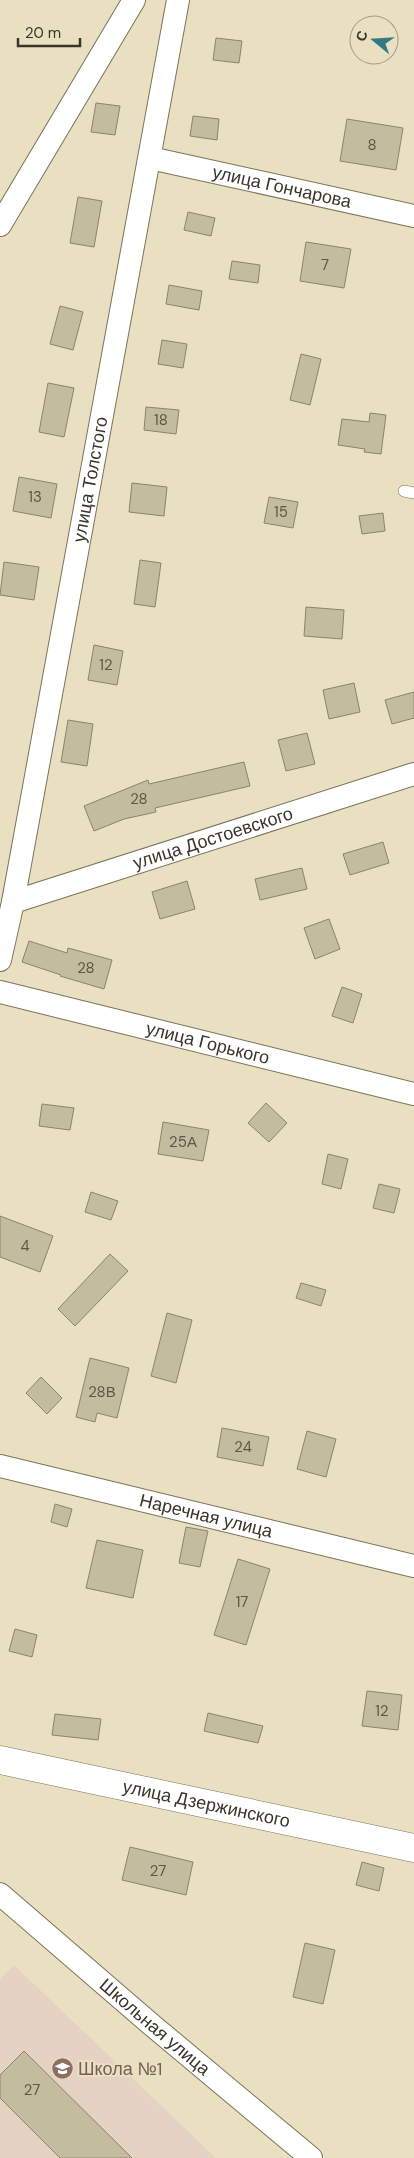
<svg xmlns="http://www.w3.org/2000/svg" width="414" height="2158" font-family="'DM Sans',sans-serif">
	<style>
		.education { fill: #e6d2c3 }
		.building { fill: #c4bc9f; stroke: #8b8468 }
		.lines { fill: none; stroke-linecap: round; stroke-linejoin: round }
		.service-casing { stroke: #7b7358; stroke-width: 12 }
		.minor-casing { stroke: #7b7358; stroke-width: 24 }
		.tertiary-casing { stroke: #7b7358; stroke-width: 29 }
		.service { stroke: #fff; stroke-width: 11 }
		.minor { stroke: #fff; stroke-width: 22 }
		.tertiary { stroke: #fff; stroke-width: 28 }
		.labels { text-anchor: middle; stroke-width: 4; stroke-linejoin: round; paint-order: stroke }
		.number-label { font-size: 15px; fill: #5c5746 }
		.street-label { font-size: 18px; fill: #393529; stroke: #e9e0c2 }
		.education-label { font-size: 18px; fill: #785e54; stroke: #e9e0c2; text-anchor: start }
	</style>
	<rect width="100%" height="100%" fill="#e9e0c2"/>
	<path class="education" d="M14,1965L216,2158H0V1980Z"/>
	<path class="building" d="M216,38L242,41L239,63L213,60Z
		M96,103L120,106L115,135L91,132Z
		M193,116L219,119L217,140L190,136Z
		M347,119L403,128L396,170L340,161Z
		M78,197L102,201L94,247L70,243Z
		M188,212L215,218L211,236L184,230Z
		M306,242L351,249L344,288L300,281Z
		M232,261L260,265L258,283L229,279Z
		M169,285L202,291L199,310L166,304Z
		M60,306L83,312L73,350L50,344Z
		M162,340L187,344L183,368L158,364Z
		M301,354L321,359L310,405L290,400Z
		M48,383L74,388L64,437L39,432Z
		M146,407L179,410L176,434L144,430Z
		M370,413L386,415L381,454L364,452L365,449L338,445L342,419L369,422Z
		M19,477L57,484L51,518L13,511Z
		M132,483L167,487L164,516L129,512Z
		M269,497L298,502L293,528L264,523Z
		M383,513L385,531L362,534L359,516Z
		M140,560L161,563L155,607L134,604Z
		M4,562L39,567L34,600L0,595Z
		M306,607L344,610L342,639L304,636Z
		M94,645L123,651L117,685L88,680Z
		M354,683L360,712L329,719L323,690Z
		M414,692V718L392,724L385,700Z
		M68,720L93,724L87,766L61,762Z
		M307,733L315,764L286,771L278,740Z
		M244,762L250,786L155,808L156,812L124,819L94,831L84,806L148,780L149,784Z
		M383,842L389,863L350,875L343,854Z
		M302,868L307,889L260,900L255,879Z
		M187,881L195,909L160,919L152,892Z
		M329,919L340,949L315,959L304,928Z
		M29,941L67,953L68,948L112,960L104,989L60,976L61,975L22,962Z
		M342,987L362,994L353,1023L332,1016Z
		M266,1103L287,1123L269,1142L248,1123Z
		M42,1104L74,1108L70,1130L39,1126Z
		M163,1122L209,1130L203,1161L158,1154Z
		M328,1154L348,1159L341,1189L322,1184Z
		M379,1184L400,1189L394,1213L373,1208Z
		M91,1192L118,1201L111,1220L85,1212Z
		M0,1216L53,1236L40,1272L0,1257Z
		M110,1254L128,1271L75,1326L58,1309Z
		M301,1283L326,1290L321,1306L296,1298Z
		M167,1313L192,1320L176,1383L151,1376Z
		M90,1358L129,1368L117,1418L97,1413L95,1422L76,1417Z
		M41,1377L62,1398L47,1414L26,1393Z
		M222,1428L269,1437L263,1466L217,1457Z
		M307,1431L336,1439L326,1477L297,1469Z
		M55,1504L72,1509L67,1527L51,1522Z
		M186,1527L208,1531L200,1567L179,1563Z
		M97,1540L143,1550L133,1598L86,1588Z
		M238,1559L270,1569L246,1645L214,1635Z
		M15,1629L37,1635L32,1657L9,1651Z
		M367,1691L402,1695L398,1730L362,1726Z
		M208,1713L263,1726L258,1743L204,1731Z
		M55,1714L101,1719L98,1740L52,1735Z
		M130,1847L193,1862L186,1895L122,1880Z
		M362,1862L384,1868L379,1891L356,1885Z
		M305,1943L335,1950L323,2004L293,1997Z
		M24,2051L132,2158H60L0,2098V2075Z"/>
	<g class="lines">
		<defs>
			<path id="service" d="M404,491L414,493"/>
			<g id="minor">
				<path id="s1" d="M150,158L414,216"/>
				<path d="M0,225L134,0"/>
				<path id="s2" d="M13,902L414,774"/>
				<path id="s3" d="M0,960L13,902L178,0"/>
				<path id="s4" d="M0,992L414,1094"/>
				<path id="s5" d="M0,1466L414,1566"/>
				<path id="s6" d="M0,1894L153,2026L311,2158"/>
			</g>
			<g id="tertiary">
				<path id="s7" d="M0,1760L414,1848"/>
			</g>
		</defs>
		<use href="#service" class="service-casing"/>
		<use href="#minor" class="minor-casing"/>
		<use href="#tertiary" class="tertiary-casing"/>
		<use href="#service" class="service"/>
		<use href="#minor" class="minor"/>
		<use href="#tertiary" class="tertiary"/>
	</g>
	<defs>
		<symbol id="school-disc" viewBox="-11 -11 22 22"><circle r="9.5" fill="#8d6e63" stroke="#e9e0c2"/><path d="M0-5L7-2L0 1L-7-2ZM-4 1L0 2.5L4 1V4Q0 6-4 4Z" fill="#fff"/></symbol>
	</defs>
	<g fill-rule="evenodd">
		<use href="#school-disc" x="50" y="2056" width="25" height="25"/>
	</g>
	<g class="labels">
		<g class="number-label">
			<text x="372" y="150">8</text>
			<text x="325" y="270">7</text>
			<text x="161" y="425">18</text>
			<text x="35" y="502">13</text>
			<text x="281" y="517">15</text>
			<text x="106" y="670">12</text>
			<text x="139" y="804">28</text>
			<text x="86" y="973">28</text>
			<text x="183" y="1147">25А</text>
			<text x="25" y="1251">4</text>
			<text x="102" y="1397">28В</text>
			<text x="243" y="1452">24</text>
			<text x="242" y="1607">17</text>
			<text x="382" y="1716">12</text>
			<text x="158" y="1876">27</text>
			<text x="32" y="2095">27</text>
		</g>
		<g class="street-label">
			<text dy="6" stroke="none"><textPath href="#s1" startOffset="135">улица Гончарова</textPath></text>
			<text dy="6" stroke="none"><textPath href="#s3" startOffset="489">улица Толстого</textPath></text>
			<text dy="6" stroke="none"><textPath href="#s2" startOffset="210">улица Достоевского</textPath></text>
			<text dy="6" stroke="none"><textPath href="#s4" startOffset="214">улица Горького</textPath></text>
			<text dy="6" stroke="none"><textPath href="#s5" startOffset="212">Наречная улица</textPath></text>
			<text dy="6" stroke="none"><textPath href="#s7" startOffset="211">улица Дзержинского</textPath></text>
			<text dy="6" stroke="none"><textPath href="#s6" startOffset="204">Школьная улица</textPath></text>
		</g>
		<g class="education-label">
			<text x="78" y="2075">Школа №1</text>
		</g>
	</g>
	<g transform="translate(374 40) rotate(288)"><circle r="24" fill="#e9e0c2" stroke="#a39c85"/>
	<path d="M0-4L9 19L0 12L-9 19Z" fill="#327a81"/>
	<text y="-8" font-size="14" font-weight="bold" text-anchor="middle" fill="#393529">С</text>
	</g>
	<path d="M18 38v8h62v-8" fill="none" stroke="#393529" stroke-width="2.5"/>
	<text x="25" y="38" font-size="15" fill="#393529" stroke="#e9e0c2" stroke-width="4" paint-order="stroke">20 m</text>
</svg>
